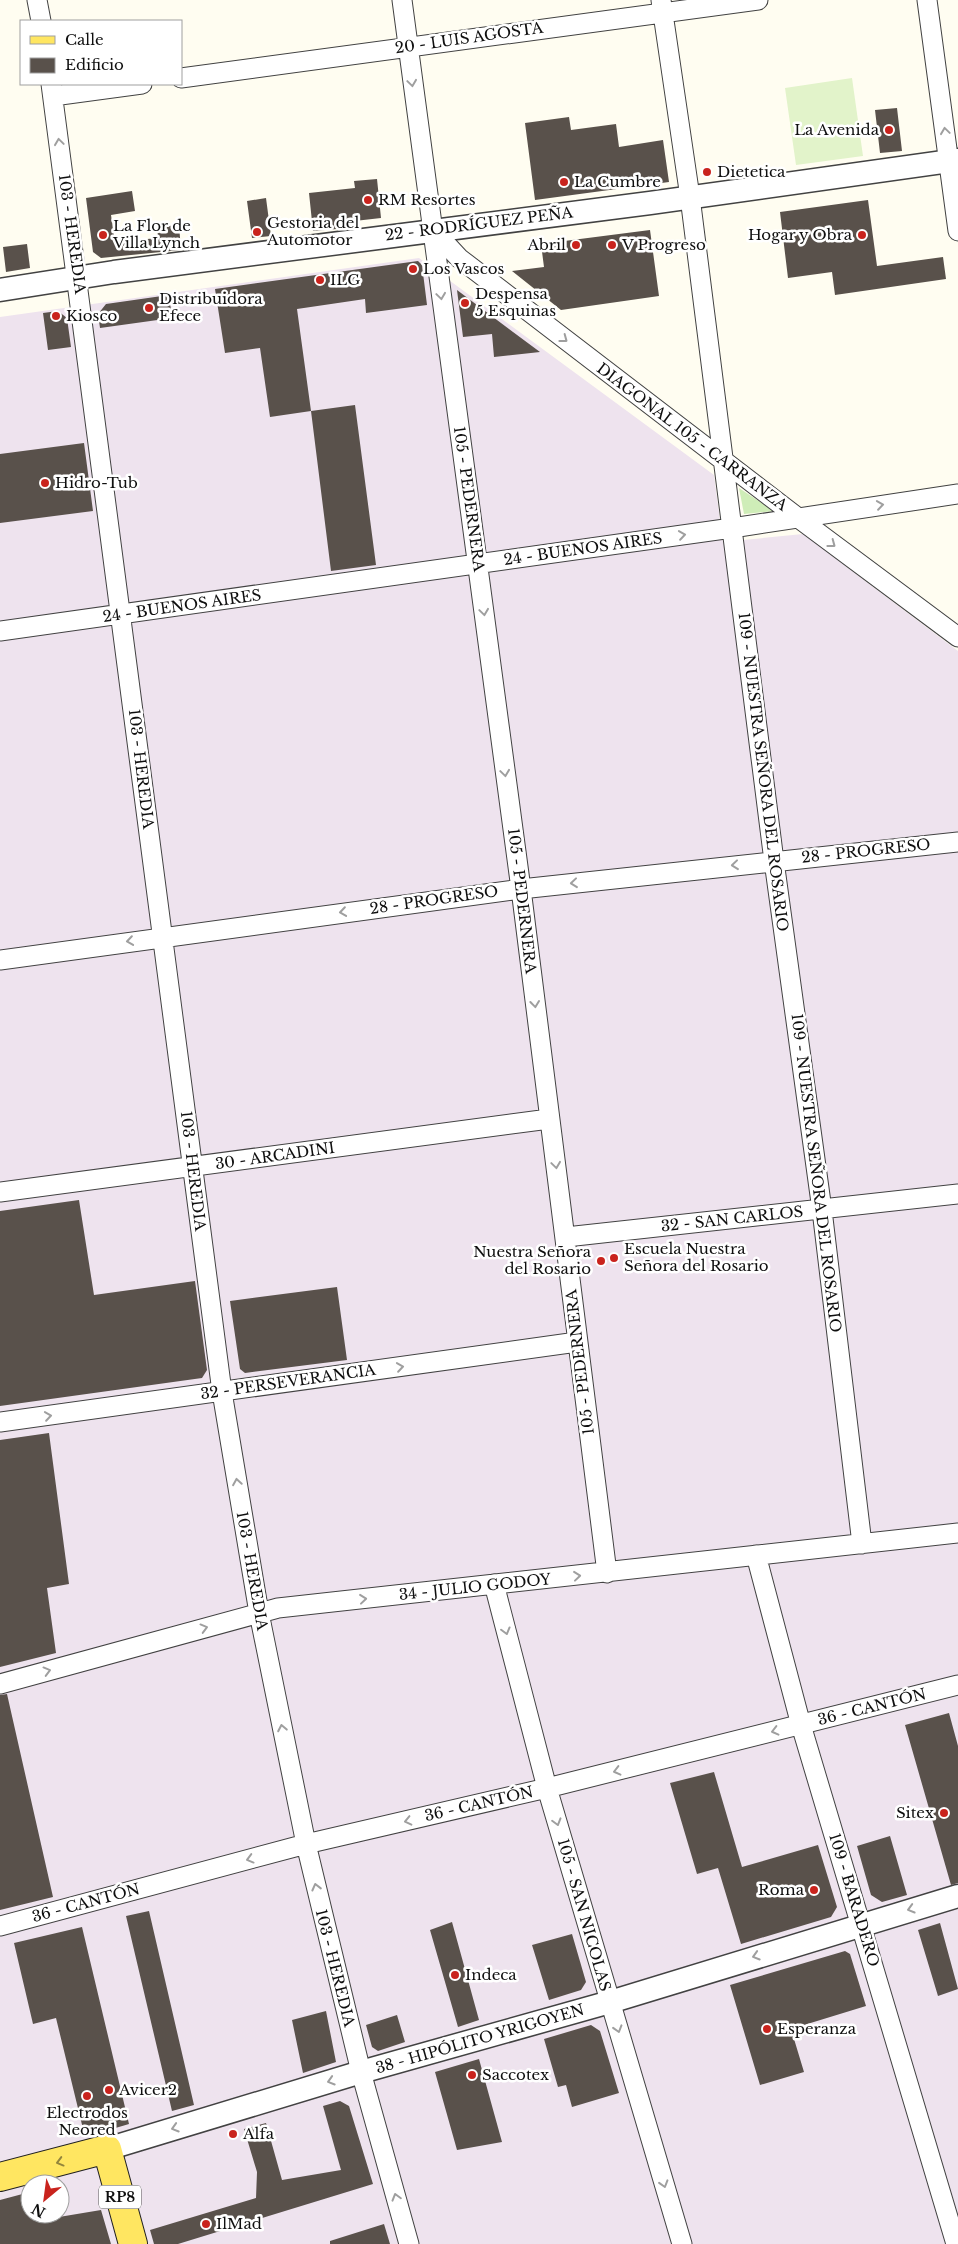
<svg xmlns="http://www.w3.org/2000/svg" width="958" height="2244" font-family="'Libre Baskerville',serif">
	<style>
		.industrial { fill: #eee3ee; fill-rule: evenodd }
		.green { fill: #cfedb8 }
		.pitch { fill: #e2f3ca }
		.building { fill: #59514b }
		.lines { fill: none; stroke-linecap: round; stroke-linejoin: round }
		.minor-casing { stroke: #424242; stroke-width: 21 }
		.tertiary-casing { stroke: #424242; stroke-width: 25 }
		.primary-casing { stroke: #202020; stroke-width: 30 }
		.minor { stroke: #fff; stroke-width: 19 }
		.tertiary { stroke: #fff; stroke-width: 22 }
		.primary { stroke: #ffe661; stroke-width: 28 }
		.oneway { stroke: #9f9f9f }
		.oneway2 { stroke: #93853c }
		.poi-dot { fill: #c9231d; stroke: #fff; stroke-width: 2 }
		.labels { text-anchor: middle; stroke-width: 5; stroke-linejoin: round; paint-order: stroke }
		.shield { fill: #fff; stroke: #575757; stroke-width: 1 }
		.shield-label { font-size: 14px; font-weight: bold; fill: #0f0f0f }
		.street-label { font-size: 15px; fill: #0f0f0f; stroke: #fff }
		.poi-label { font-size: 15px; fill: #0f0f0f; stroke: #fff; text-anchor: start }
	</style>
	<rect width="100%" height="100%" fill="#fffdf1"/>
	<path class="industrial" d="M419,258L714,475L723,542L803,534L958,651V2244H0V317ZM30,2184H60V2214H30Z"/>
	<path class="green" d="M739,488L774,511L744,514Z"/>
	<path class="pitch" d="M852,78L863,156L796,165L785,88Z"/>
	<path class="building" d="M897,108L902,151L880,153L875,110Z
		M569,117L571,130L616,124L619,147L663,140L669,182L535,200L525,123Z
		M377,179L381,218L337,223V229L313,231L309,193L355,188L354,181Z
		M132,191L135,211L111,215L115,242L158,238L157,227L179,225L181,250L101,258L93,252L86,198Z
		M266,198L271,236L252,238L247,201Z
		M868,200L877,266L943,257L946,279L835,295L832,272L788,278L780,212Z
		M650,230L659,296L561,310L512,271L544,267L541,244Z
		M27,244L30,268L6,272L3,247Z
		M418,261L422,265L427,305L366,313L365,299L297,309L311,411L270,417L260,348L225,353L215,289Z
		M457,290L513,332L540,352L494,357L492,334L463,337Z
		M169,295L172,318L100,328L98,314L106,304Z
		M58,311L67,318L71,347L48,350L43,313Z
		M355,405L376,565L331,571L311,411Z
		M84,443L93,511L0,523V454Z
		M79,1200L94,1295L195,1281L207,1370L202,1378L0,1406V1211Z
		M337,1287L347,1360L245,1373L240,1369L230,1301Z
		M49,1433L69,1584L47,1588L56,1653L0,1667V1440Z
		M7,1694L53,1897L0,1910V1695Z
		M949,1713L958,1746V1883L951,1885L905,1725Z
		M714,1772L742,1867L818,1845L837,1907L831,1917L741,1944L718,1868L697,1874L670,1783Z
		M890,1836L907,1895L882,1902L871,1895L857,1846Z
		M149,1911L194,2105L172,2111L126,1916Z
		M452,1922L479,2020L458,2027L430,1930Z
		M940,1923L958,1989L938,1996L918,1930Z
		M82,1927L129,2124L85,2137L56,2018L33,2024L14,1943Z
		M572,1934L586,1982L581,1990L549,2000L532,1945Z
		M845,1951L850,1954L866,2006L791,2029L804,2072L760,2085L730,1985Z
		M326,2011L336,2062L303,2073L292,2020Z
		M397,2015L405,2042L378,2051L372,2047L366,2025Z
		M591,2025L600,2031L619,2093L572,2107L566,2085L558,2087L544,2039Z
		M479,2059L502,2142L457,2150L435,2072Z
		M340,2101L349,2106L373,2184L178,2244H154L150,2230L256,2198L257,2172L244,2129L266,2123L282,2180L341,2170L323,2106Z
		M30,2192V2214H52L53,2218L101,2210L111,2244H0V2200Z
		M384,2224L390,2244H330V2241Z"/>
	<g class="lines">
		<defs>
			<path id="minor" d="M37,0L41,21
				M402,0L521,889L607,1573
				M661,0L690,197L774,861L822,1210L862,1544
				M927,0L958,231
				M181,78L758,0
				M51,84L222,1392L259,1613L306,1844L361,2072L409,2244
				M53,96L142,84
				M433,230L459,258L797,517L958,637
				M0,631L732,528L958,494
				M0,960L521,889L958,842
				M0,1192L549,1119
				M566,1237L958,1194
				M0,1422L577,1342
				M756,1555L801,1725L956,2244
				M494,1584L547,1788L682,2244
				M0,1684L278,1608L958,1533
				M0,1926L306,1844L547,1788L958,1685"/>
			<path id="tertiary" d="M0,290L114,272L650,203L958,160
				M107,2149L361,2072L610,2002L958,1896"/>
			<path id="primary" d="M0,2177L107,2149L133,2244"/>
		</defs>
		<use href="#minor" class="minor-casing"/>
		<use href="#tertiary" class="tertiary-casing"/>
		<use href="#primary" class="primary-casing"/>
		<use href="#minor" class="minor"/>
		<use href="#tertiary" class="tertiary"/>
		<use href="#primary" class="primary"/>
	</g>
	<defs><path id="oneway-chevron" d="M-2-3.5L2.5 0L-2 3.5" fill="none" stroke-width="1.6" stroke-linecap="round" stroke-linejoin="round" transform="scale(1.25)"/></defs>
	<g class="oneway">
		<use href="#oneway-chevron" transform="translate(412 83) rotate(82)"/>
		<use href="#oneway-chevron" transform="translate(945 131) rotate(-98)"/>
		<use href="#oneway-chevron" transform="translate(59 142) rotate(-98)"/>
		<use href="#oneway-chevron" transform="translate(441 296) rotate(82)"/>
		<use href="#oneway-chevron" transform="translate(564 339) rotate(37)"/>
		<use href="#oneway-chevron" transform="translate(880 505) rotate(-8)"/>
		<use href="#oneway-chevron" transform="translate(682 535) rotate(-8)"/>
		<use href="#oneway-chevron" transform="translate(832 544) rotate(37)"/>
		<use href="#oneway-chevron" transform="translate(484 612) rotate(82)"/>
		<use href="#oneway-chevron" transform="translate(505 773) rotate(82)"/>
		<use href="#oneway-chevron" transform="translate(735 865) rotate(174)"/>
		<use href="#oneway-chevron" transform="translate(574 883) rotate(174)"/>
		<use href="#oneway-chevron" transform="translate(343 912) rotate(172)"/>
		<use href="#oneway-chevron" transform="translate(130 941) rotate(172)"/>
		<use href="#oneway-chevron" transform="translate(535 1004) rotate(83)"/>
		<use href="#oneway-chevron" transform="translate(556 1165) rotate(82)"/>
		<use href="#oneway-chevron" transform="translate(400 1367) rotate(-8)"/>
		<use href="#oneway-chevron" transform="translate(48 1416) rotate(-8)"/>
		<use href="#oneway-chevron" transform="translate(237 1482) rotate(-99)"/>
		<use href="#oneway-chevron" transform="translate(577 1576) rotate(-6)"/>
		<use href="#oneway-chevron" transform="translate(363 1599) rotate(-6)"/>
		<use href="#oneway-chevron" transform="translate(204 1628) rotate(-15)"/>
		<use href="#oneway-chevron" transform="translate(506 1631) rotate(75)"/>
		<use href="#oneway-chevron" transform="translate(47 1671) rotate(-15)"/>
		<use href="#oneway-chevron" transform="translate(282 1728) rotate(-101)"/>
		<use href="#oneway-chevron" transform="translate(775 1731) rotate(166)"/>
		<use href="#oneway-chevron" transform="translate(617 1771) rotate(166)"/>
		<use href="#oneway-chevron" transform="translate(408 1821) rotate(167)"/>
		<use href="#oneway-chevron" transform="translate(557 1822) rotate(74)"/>
		<use href="#oneway-chevron" transform="translate(250 1859) rotate(165)"/>
		<use href="#oneway-chevron" transform="translate(316 1887) rotate(-104)"/>
		<use href="#oneway-chevron" transform="translate(911 1909) rotate(164)"/>
		<use href="#oneway-chevron" transform="translate(756 1956) rotate(163)"/>
		<use href="#oneway-chevron" transform="translate(618 2029) rotate(73)"/>
		<use href="#oneway-chevron" transform="translate(331 2081) rotate(163)"/>
		<use href="#oneway-chevron" transform="translate(175 2128) rotate(163)"/>
		<use href="#oneway-chevron" transform="translate(664 2184) rotate(73)"/>
		<use href="#oneway-chevron" transform="translate(396 2197) rotate(-106)"/>
	</g>
	<use class="oneway2" href="#oneway-chevron" transform="translate(60 2162) rotate(165)"/>
	<g class="poi-dot">
		<circle cx="889" cy="130" r="5"/>
		<circle cx="707" cy="172" r="5"/>
		<circle cx="564" cy="182" r="5"/>
		<circle cx="368" cy="200" r="5"/>
		<circle cx="257" cy="232" r="5"/>
		<circle cx="103" cy="235" r="5"/>
		<circle cx="862" cy="235" r="5"/>
		<circle cx="576" cy="245" r="5"/>
		<circle cx="612" cy="245" r="5"/>
		<circle cx="413" cy="269" r="5"/>
		<circle cx="320" cy="280" r="5"/>
		<circle cx="465" cy="303" r="5"/>
		<circle cx="149" cy="308" r="5"/>
		<circle cx="56" cy="316" r="5"/>
		<circle cx="45" cy="483" r="5"/>
		<circle cx="614" cy="1258" r="5"/>
		<circle cx="601" cy="1261" r="5"/>
		<circle cx="944" cy="1813" r="5"/>
		<circle cx="814" cy="1890" r="5"/>
		<circle cx="455" cy="1975" r="5"/>
		<circle cx="767" cy="2029" r="5"/>
		<circle cx="472" cy="2075" r="5"/>
		<circle cx="109" cy="2090" r="5"/>
		<circle cx="87" cy="2096" r="5"/>
		<circle cx="233" cy="2134" r="5"/>
		<circle cx="206" cy="2224" r="5"/>
	</g>
	<g class="labels">
		<rect class="shield" x="99" y="2185.5" width="42" height="23" rx="4"/>
		<g class="shield-label">
			<text x="120" y="2202">RP8</text>
		</g>
		<g class="street-label">
			<text transform="translate(469 38) rotate(-8)" y="5">20 - LUIS AGOSTA</text>
			<text transform="translate(479 224) rotate(-7)" y="5">22 - RODRÍGUEZ PEÑA</text>
			<text transform="translate(72 234) rotate(82)" y="5">103 - HEREDIA</text>
			<text transform="translate(692 437) rotate(37)" y="5">DIAGONAL 105 - CARRANZA</text>
			<text transform="translate(469 499) rotate(82)" y="5">105 - PEDERNERA</text>
			<text transform="translate(583 549) rotate(-8)" y="5">24 - BUENOS AIRES</text>
			<text transform="translate(182 606) rotate(-8)" y="5">24 - BUENOS AIRES</text>
			<text transform="translate(141 769) rotate(83)" y="5">103 - HEREDIA</text>
			<text transform="translate(763 772) rotate(83)" y="5">109 - NUESTRA SEÑORA DEL ROSARIO</text>
			<text transform="translate(866 851) rotate(-6)" y="5">28 - PROGRESO</text>
			<text transform="translate(434 900) rotate(-8)" y="5">28 - PROGRESO</text>
			<text transform="translate(522 901) rotate(83)" y="5">105 - PEDERNERA</text>
			<text transform="translate(275 1156) rotate(-8)" y="5">30 - ARCADINI</text>
			<text transform="translate(193 1171) rotate(83)" y="5">103 - HEREDIA</text>
			<text transform="translate(816 1173) rotate(83)" y="5">109 - NUESTRA SEÑORA DEL ROSARIO</text>
			<text transform="translate(732 1219) rotate(-6)" y="5">32 - SAN CARLOS</text>
			<text transform="translate(580 1362) rotate(-97)" y="5">105 - PEDERNERA</text>
			<text transform="translate(288 1382) rotate(-8)" y="5">32 - PERSEVERANCIA</text>
			<text transform="translate(252 1571) rotate(80)" y="5">103 - HEREDIA</text>
			<text transform="translate(475 1587) rotate(-6)" y="5">34 - JULIO GODOY</text>
			<text transform="translate(872 1707) rotate(-14)" y="5">36 - CANTÓN</text>
			<text transform="translate(479 1804) rotate(-13)" y="5">36 - CANTÓN</text>
			<text transform="translate(854 1900) rotate(73)" y="5">109 - BARADERO</text>
			<text transform="translate(86 1903) rotate(-15)" y="5">36 - CANTÓN</text>
			<text transform="translate(584 1915) rotate(74)" y="5">105 - SAN NICOLAS</text>
			<text transform="translate(335 1968) rotate(76)" y="5">103 - HEREDIA</text>
			<text transform="translate(480 2039) rotate(-16)" y="5">38 - HIPÓLITO YRIGOYEN</text>
		</g>
		<g class="poi-label">
			<text x="879" y="135" text-anchor="end">La Avenida</text>
			<text x="717" y="177">Dietetica</text>
			<text x="574" y="187">La Cumbre</text>
			<text x="378" y="205">RM Resortes</text>
			<text x="267" y="228">Gestoria del<tspan x="267" dy="17">Automotor</tspan></text>
			<text x="113" y="231">La Flor de<tspan x="113" dy="17">Villa Lynch</tspan></text>
			<text x="852" y="240" text-anchor="end">Hogar y Obra</text>
			<text x="566" y="250" text-anchor="end">Abril</text>
			<text x="622" y="250">V Progreso</text>
			<text x="423" y="274">Los Vascos</text>
			<text x="330" y="285">ILG</text>
			<text x="475" y="299">Despensa<tspan x="475" dy="17">5 Esquinas</tspan></text>
			<text x="159" y="304">Distribuidora<tspan x="159" dy="17">Efece</tspan></text>
			<text x="66" y="321">Kiosco</text>
			<text x="55" y="488">Hidro-Tub</text>
			<text x="624" y="1254">Escuela Nuestra<tspan x="624" dy="17">Señora del Rosario</tspan></text>
			<text x="591" y="1257" text-anchor="end">Nuestra Señora<tspan x="591" dy="17">del Rosario</tspan></text>
			<text x="934" y="1818" text-anchor="end">Sitex</text>
			<text x="804" y="1895" text-anchor="end">Roma</text>
			<text x="465" y="1980">Indeca</text>
			<text x="777" y="2034">Esperanza</text>
			<text x="482" y="2080">Saccotex</text>
			<text x="119" y="2095">Avicer2</text>
			<text x="87" y="2118" text-anchor="middle">Electrodos<tspan x="87" dy="17">Neored</tspan></text>
			<text x="243" y="2139">Alfa</text>
			<text x="216" y="2229">IlMad</text>
		</g>
	</g>
	<rect x="20" y="20" width="162" height="65" fill="#ffffff" stroke="#9f9f9f"/>
	<rect x="30" y="36" width="25" height="8" fill="#ffe661" stroke="#9f9f9f"/>
	<text x="65" y="45" font-size="15" fill="#0f0f0f">Calle</text>
	<rect x="30" y="58" width="25" height="15" fill="#59514b" stroke="#9f9f9f"/>
	<text x="65" y="70" font-size="15" fill="#0f0f0f">Edificio</text>
	<g transform="translate(45 2199) rotate(209)"><circle r="24" fill="#ffffff" stroke="#9f9f9f"/>
	<path d="M0-4L9 19L0 12L-9 19Z" fill="#c9231d"/>
	<text y="-8" font-size="14" font-weight="bold" text-anchor="middle" fill="#0f0f0f">N</text>
	</g>
</svg>
